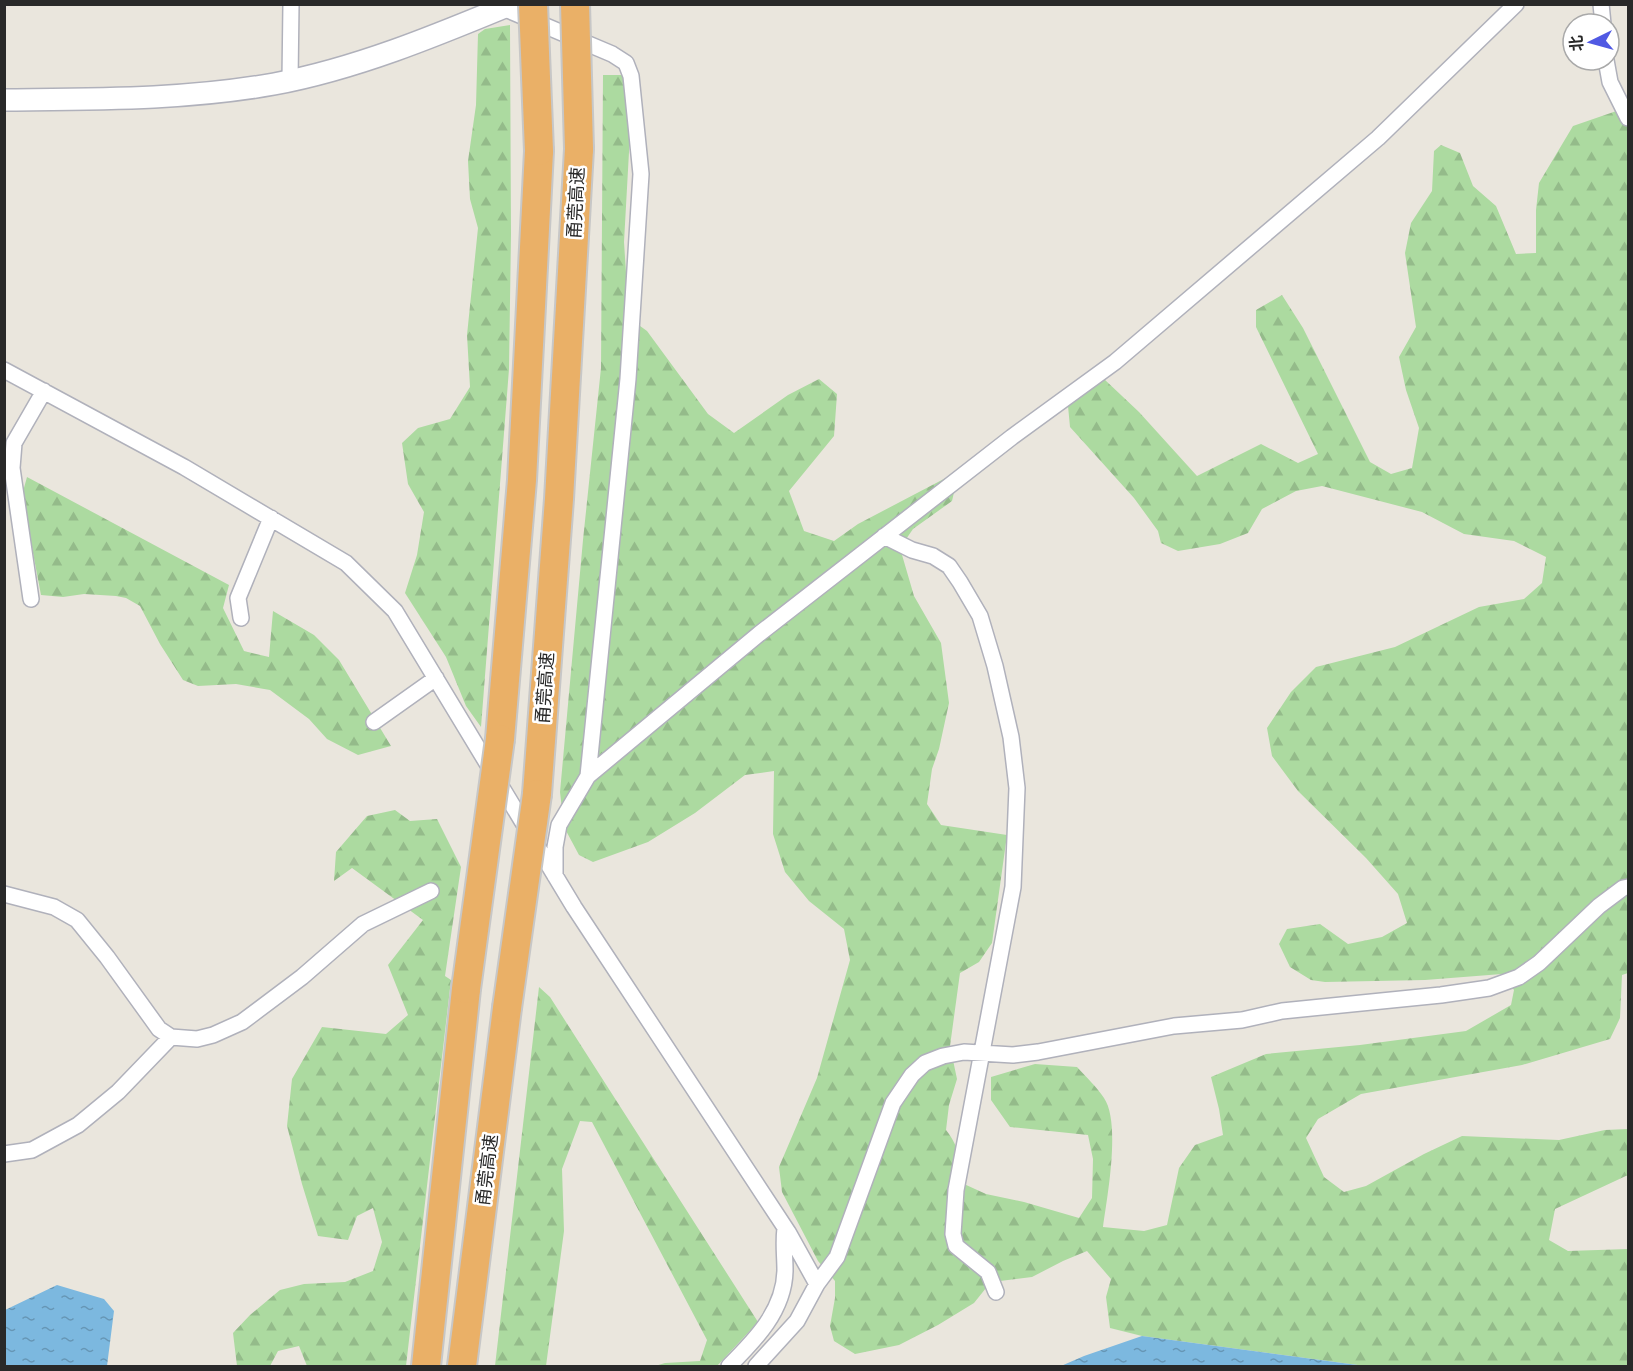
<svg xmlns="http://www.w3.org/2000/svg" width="1633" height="1371" font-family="Montserrat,'Noto Sans SC',sans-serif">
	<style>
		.forest { fill: url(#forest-firs) }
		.water { fill: url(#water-ripples) }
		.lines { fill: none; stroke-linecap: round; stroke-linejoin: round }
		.minor-casing { stroke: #b0b1bb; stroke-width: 18 }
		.secondary-casing { stroke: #b0b1bb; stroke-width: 24 }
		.motorway-casing { stroke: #c7c7c7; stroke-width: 32 }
		.minor { stroke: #fff; stroke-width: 15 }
		.secondary { stroke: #fff; stroke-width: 21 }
		.motorway { stroke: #eab067; stroke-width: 28 }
		.motorway-bridge-casing { stroke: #c7c7c7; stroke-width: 32; stroke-linecap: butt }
		.motorway-bridge { stroke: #eab067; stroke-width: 28 }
		.labels { text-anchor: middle; stroke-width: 5; stroke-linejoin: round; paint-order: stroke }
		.street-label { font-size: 18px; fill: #292929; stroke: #fff }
	</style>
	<defs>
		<pattern id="forest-firs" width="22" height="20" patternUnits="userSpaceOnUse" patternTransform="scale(1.5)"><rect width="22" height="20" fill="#acdaa0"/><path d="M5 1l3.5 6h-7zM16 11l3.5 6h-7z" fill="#94bb8a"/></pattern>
		<pattern id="water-ripples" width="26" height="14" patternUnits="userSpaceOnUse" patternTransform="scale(1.5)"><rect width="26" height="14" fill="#7cb8df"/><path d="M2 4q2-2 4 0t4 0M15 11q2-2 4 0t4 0" fill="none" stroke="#6696b5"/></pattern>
	</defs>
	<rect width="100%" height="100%" fill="#eae6dd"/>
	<path class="forest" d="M510,25L511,234L509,369L481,727L466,706L446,657L405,593L417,555L424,512L408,484L402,443L418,428L450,419L470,387L467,335L478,228L470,199L468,161L476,105L478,34L485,29Z
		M603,75H623L630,134L624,242L629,318L647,331L708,414L734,433L788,395L819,379L837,394L834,436L789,491L804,531L834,541L858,524L959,471L952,501L913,529L900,548L914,596L941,643L949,703L939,749L932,769L927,804L941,825L1007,835L992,943L979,962L960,973L950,1046L957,1079L949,1105L946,1130C960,1148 961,1162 964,1184L986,1194L1024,1202L1079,1218L1092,1198L1093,1159L1088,1135L1010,1127L991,1100V1077L1035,1064L1077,1067C1086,1077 1097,1087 1104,1098C1121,1123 1107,1197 1103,1227L1144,1231L1167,1225L1179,1168L1195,1145L1223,1135L1219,1109L1211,1077L1266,1054L1360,1045L1466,1031L1511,1005L1514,990L1502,974L1425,980L1325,982L1311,980L1290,967L1279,944L1287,929L1320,924L1348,944L1382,937L1407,923L1398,894L1366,858L1298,791L1272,756L1267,728L1291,692L1316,667L1395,647L1479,607L1524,599L1542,583L1546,557L1514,541L1464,534L1422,512L1322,486L1296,491L1262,509L1248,533L1220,544L1178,551L1161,543L1158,531L1134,498L1070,427L1068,406L1084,389L1104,379L1139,412L1197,476L1261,444L1298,463L1318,454L1256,327V310L1282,295L1303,328L1370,462L1391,474L1412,468L1419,428L1406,390L1399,357L1416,327L1405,253L1411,223L1432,191L1434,151L1441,145L1460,153L1473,186L1496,206L1516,254L1536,253V210L1539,183L1573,126L1628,107V973L1622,975L1620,1018L1610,1039L1522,1065L1361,1094L1318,1119L1306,1138L1324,1177L1344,1192L1366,1186L1424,1154L1462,1136L1559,1140L1605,1130L1628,1129V1175L1555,1209L1549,1240L1568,1251L1628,1249V1366H1365L1142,1336L1110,1328L1106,1297L1111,1279L1087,1251L1063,1261L1032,1277L1000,1281L986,1288L974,1303L938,1325L899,1345L855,1354L834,1341L830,1326L835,1298V1281L818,1261L782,1192L779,1167L817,1078L850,960L844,929L809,901L785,872L773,834L774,771L745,775L695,813L648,842L593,862L579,855L564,827L560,792L583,540L601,368Z
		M27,477L229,585L223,608L244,651L269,657L273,611L314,635L339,660L391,746L358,755L327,739L309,719L270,690L236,684L198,686L183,680L160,644L140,606L126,598L116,596L84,594L63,597L41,595L22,495Z
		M395,810L410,821L437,819L461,867L445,976L451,980L406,1366H307L299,1346L278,1351L270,1366H237L233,1333L250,1315L280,1290L304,1284L345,1282L373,1271L382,1242L373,1208L357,1216L348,1240L318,1236L302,1184L287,1126L292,1079L322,1027L386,1034L408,1015L388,965L423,920L352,868L334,881L336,852L367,816Z
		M539,987L550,997L758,1322L717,1366H655L665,1363L700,1361L707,1340L592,1122L580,1121L562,1169L564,1231L546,1366H495Z"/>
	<path class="water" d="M57,1285L104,1299L114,1311L107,1366H5V1310Z
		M1142,1336L1365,1366H1061L1084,1356Z"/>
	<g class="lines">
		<defs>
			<path id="minor" d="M1601,4L1603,24
				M503,8L612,54L626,63L631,76L641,174L628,379L588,776
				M1606,60L1610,82L1628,118
				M290,80L291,4
				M4,370L184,467L346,563L395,611L574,907L788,1232L817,1284
				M884,536L912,550L933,556L949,566L960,582L980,616L995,666L1011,737L1017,788L1013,887L956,1190L953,1234L956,1246L988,1272L996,1292
				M31,599L12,468L14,443L44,391
				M241,618L238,598L271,518
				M374,722L436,678
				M555,876V847L559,825L588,776L759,634L1012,437L1115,362L1378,138L1516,4
				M4,894L54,907L77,920L107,957L159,1029L171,1037L197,1039L213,1035L242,1022L302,977L363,924L431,891
				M4,1154L32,1150L78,1125L118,1092L171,1037
				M729,1366C755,1340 784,1311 785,1271C785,1254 783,1245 785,1228
				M756,1366L797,1321L817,1284L837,1257L893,1103L912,1075L925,1063L943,1056L964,1052L1013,1055L1038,1052L1174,1026L1242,1020L1282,1011L1441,995L1489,988L1519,977L1539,963L1599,906L1623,888L1628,887"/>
			<path id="secondary" d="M4,100C95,99 185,100 274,84C355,69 435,36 512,4"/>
			<path id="motorway" d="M500,739L522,480L539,151
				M537,794L559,499L579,149
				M426,1366L466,989
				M462,1366L507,1008"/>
		</defs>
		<use href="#minor" class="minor-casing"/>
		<use href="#secondary" class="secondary-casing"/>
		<use href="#motorway" class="motorway-casing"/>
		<use href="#minor" class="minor"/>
		<use href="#secondary" class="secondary"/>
		<use href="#motorway" class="motorway"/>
		<defs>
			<path id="motorway-bridge" d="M533,4L539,151
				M575,4L579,149
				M466,989L500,739
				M507,1008L537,794"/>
		</defs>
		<use href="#motorway-bridge" class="motorway-bridge-casing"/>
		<use href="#motorway-bridge" class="motorway-bridge"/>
	</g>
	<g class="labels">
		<g class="street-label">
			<text transform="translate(576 203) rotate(-87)" y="6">甬莞高速</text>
			<text transform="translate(545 688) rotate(-86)" y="6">甬莞高速</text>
			<text transform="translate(487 1170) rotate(-83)" y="6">甬莞高速</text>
		</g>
	</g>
	<rect width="1633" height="1371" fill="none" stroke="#292929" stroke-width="12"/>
	<g transform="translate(1591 42) rotate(265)"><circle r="28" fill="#ffffff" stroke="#a9a9a9" stroke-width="1.5"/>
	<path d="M0-4.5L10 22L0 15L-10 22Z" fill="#5059e3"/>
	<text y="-9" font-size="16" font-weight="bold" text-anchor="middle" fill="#292929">北</text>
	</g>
</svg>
